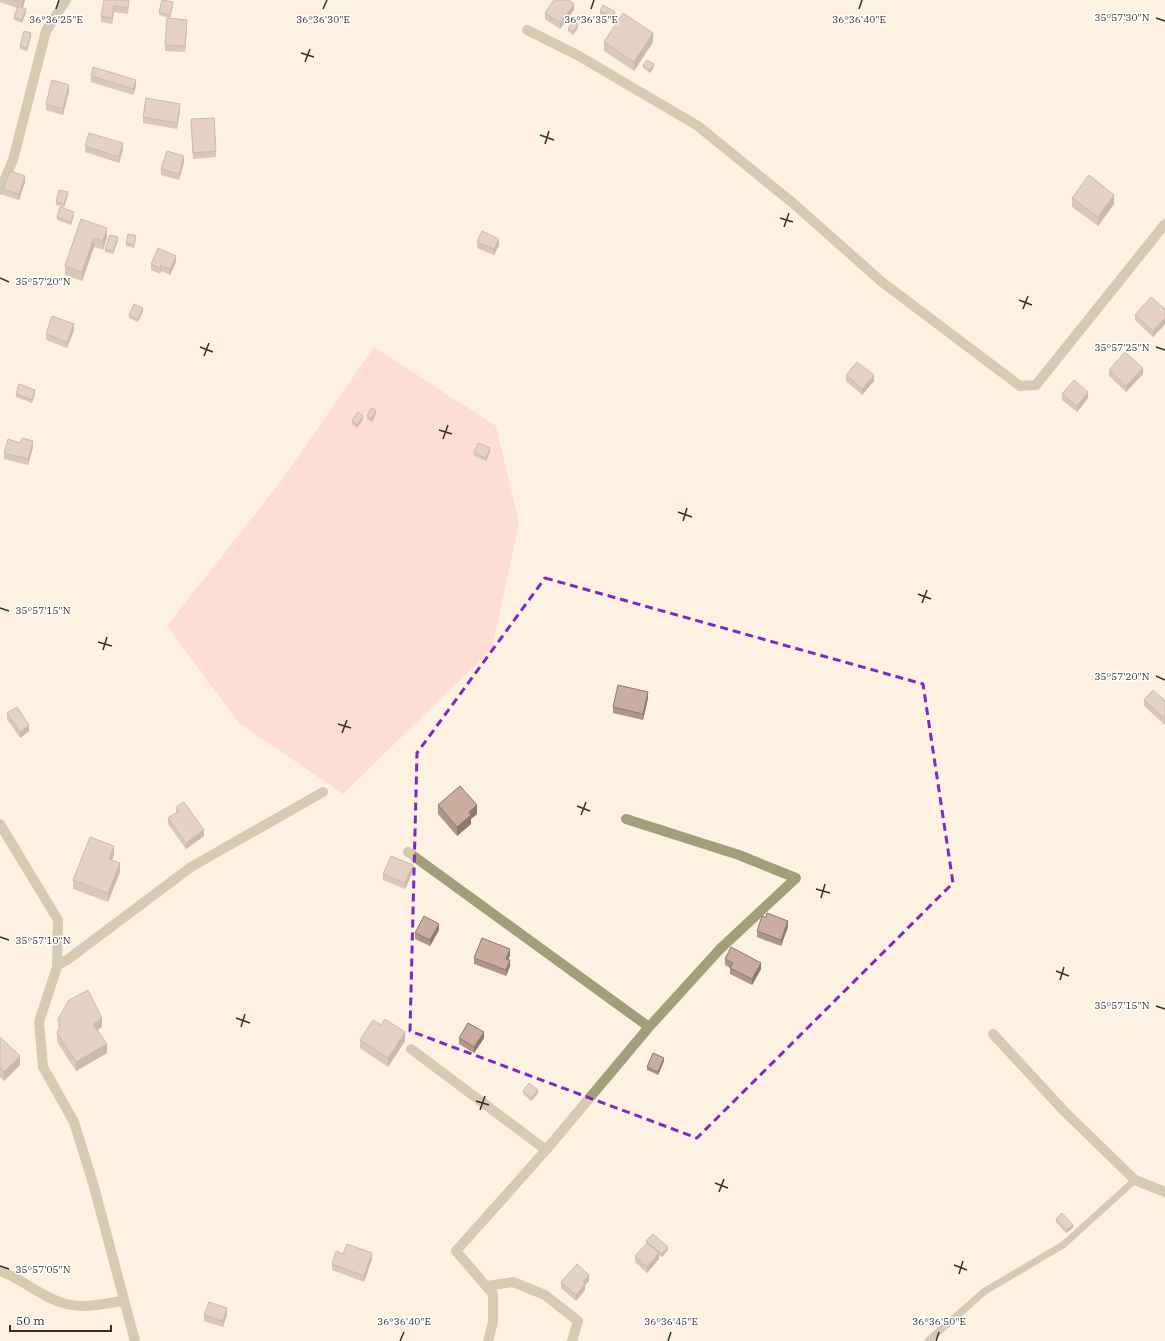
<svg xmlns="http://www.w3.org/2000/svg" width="1165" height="1341" font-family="'IBM Plex Serif',serif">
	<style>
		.green { fill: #fdc5c4 }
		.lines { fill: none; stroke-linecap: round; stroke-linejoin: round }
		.lane { stroke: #a29e79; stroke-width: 7 }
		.street { stroke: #a29e79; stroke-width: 10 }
		.wall { fill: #ae9589 }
		.shaded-wall { fill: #8d796f }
		.building { fill: #caad9f; stroke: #8d796f }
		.marked { fill: none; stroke: #7b2cbf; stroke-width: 3; stroke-dasharray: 8 5; stroke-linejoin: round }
		.ticks { fill: none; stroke: #373026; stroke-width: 1.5 }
		.ticks-label { font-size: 10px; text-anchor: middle; fill: #373026; stroke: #fff; stroke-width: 3; stroke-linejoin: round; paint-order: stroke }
	</style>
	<rect width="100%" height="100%" fill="#fdf1e2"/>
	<path class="green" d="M374,347L496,426L519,523L492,649L343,794L239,723L167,626L284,477Z"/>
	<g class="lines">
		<path class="lane" d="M928,1341L985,1291L1063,1245L1135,1180"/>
		<path class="street" d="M527,30L579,56L698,126L794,204L882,282L1020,386L1036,385L1165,224
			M0,190L13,160L46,31L66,0
			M0,824L58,920L57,967L39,1022L43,1067L74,1122L93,1183L135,1341
			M408,852L649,1027
			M57,965L67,960L191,867L323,792
			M993,1034L1064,1111L1135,1180L1165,1192
			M411,1049L546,1150
			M0,1271C23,1279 42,1298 66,1304C84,1309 106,1303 124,1301
			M487,1286L513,1282L545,1295L578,1321L572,1341
			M488,1341L493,1322V1294L456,1251L546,1150L649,1027L720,949L796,878L739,855L626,819"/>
	</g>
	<path class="wall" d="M0,0H25L23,8L26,12L22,23L14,20V17L17,8L0,2Z
		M104,0L129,5L128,14L114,12L112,24L101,22V16Z
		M173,5L170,18L159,15V12Z
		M574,10L560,29L545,19V13Z
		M600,11L615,15L612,20L600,14Z
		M187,26L185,52L165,51V45Z
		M578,27L573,35L568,31V28Z
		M31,36L27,51L20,49V46Z
		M604,42H653L634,71L604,51Z
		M643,65L654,67L650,73L643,68Z
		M91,76L136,86L133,95L91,82Z
		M69,91L63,115L46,110V104Z
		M180,110L177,129L143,123V117Z
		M191,119L216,151V157L193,159Z
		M85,146L123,149L119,163L85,152Z
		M184,162L179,180L161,175V169Z
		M25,182L19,200L3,195V189Z
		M68,195L64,207L56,205V202Z
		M1072,198L1114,204L1098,226L1072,207Z
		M74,215L71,225L57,220V217Z
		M81,219L107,237L103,250L94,247L82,281L65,275V266Z
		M136,239L134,248L126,246V243Z
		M118,240L113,254L105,252V249Z
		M477,242L499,245L494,255L477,248Z
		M176,262L170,275L161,271L160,274L151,270V264Z
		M1165,309V324L1153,337L1135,320V315Z
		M143,311L138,322L129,318V315Z
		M74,330L67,348L46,340V334Z
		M1109,370L1143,374L1126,392L1109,376Z
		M846,375L874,381L862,395L846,381Z
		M35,393L32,403L16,397V394Z
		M1062,394L1088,398L1077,412L1062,400Z
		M376,413L372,422L367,419V416Z
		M363,419L357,428L352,424V421Z
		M33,447L28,465L4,459V453Z
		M490,451L486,461L474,456V453Z
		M648,698L643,720L613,713V707Z
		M1144,700L1165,701V725L1144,706Z
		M7,713L29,731L20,738L7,719Z
		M438,805L477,814L471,819V824L457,836L438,814Z
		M176,807L204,836L186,849L168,824V818L176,813Z
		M114,855L112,860L120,872L108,902L73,889V880Z
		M413,871L405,889L383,880V874Z
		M788,927L781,946L757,937V931Z
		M439,930L430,946L415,939V933Z
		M510,955L508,959L510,966L506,976L474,964V958Z
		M725,959L761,969L752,985L730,974V968L725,965Z
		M58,1019L102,1027L98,1030L107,1053L76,1071L57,1042V1033L59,1030Z
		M0,1037L20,1065L4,1081L0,1077Z
		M459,1038H484L474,1053L459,1044Z
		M360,1040L405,1041L388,1067L360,1048Z
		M664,1061L658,1075L647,1070V1067Z
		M523,1091L538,1093L531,1101L523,1094Z
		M1056,1219L1073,1228L1066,1233L1056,1222Z
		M646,1241L668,1250L662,1257L659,1255V1259L647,1273L635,1262V1256L646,1244Z
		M343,1254L372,1259L364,1282L332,1270V1264Z
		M589,1281L585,1285V1290L576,1301L561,1288V1282Z
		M227,1314L223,1327L204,1321V1315Z"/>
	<path class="shaded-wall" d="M23,0H25L22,9V3Z
		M173,2V5L170,18V15Z
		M574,4V10L560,29V23Z
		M114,6V12L112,24V18Z
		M26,9V12L22,23V20Z
		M615,12V15L612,20V17Z
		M187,20V26L185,52V46Z
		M578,24V27L573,35V32Z
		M31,33V36L27,51V48Z
		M653,33V42L634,71V62Z
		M654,64V67L650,73V70Z
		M136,80V86L133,95V89Z
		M69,85V91L63,115V109Z
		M180,104V110L177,129V123Z
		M123,143V149L119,163V157Z
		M184,156V162L179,180V174Z
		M25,176V182L19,200V194Z
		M68,192V195L64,207V204Z
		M1114,195V204L1098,226V217Z
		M74,212V215L71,225V222Z
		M107,228V237L103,250V241Z
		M118,237V240L113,254V251Z
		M94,238V247L82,281V272Z
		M499,239V245L494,255V249Z
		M176,256V262L170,275V269Z
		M161,265V271L160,274V268Z
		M143,308V311L138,322V319Z
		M1165,318V324L1153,337V331Z
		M74,324V330L67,348V342Z
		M1143,368V374L1126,392V386Z
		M874,375V381L862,395V389Z
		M35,390V393L32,403V400Z
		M1088,392V398L1077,412V406Z
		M376,410V413L372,422V419Z
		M363,416V419L357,428V425Z
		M33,441V447L28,465V459Z
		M490,448V451L486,461V458Z
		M648,692V698L643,720V714Z
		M29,725V731L20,738V732Z
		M477,805V814L471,819V824L457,836V827L469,812Z
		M204,830V836L186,849V843Z
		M114,846V855L109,868V859Z
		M120,863V872L108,902V893Z
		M413,865V871L405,889V883Z
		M788,921V927L781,946V940Z
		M439,924V930L430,946V940Z
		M510,949V955L506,965V959Z
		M510,960V966L506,976V970Z
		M761,963V969L752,985V979Z
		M102,1018V1027L93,1032V1024Z
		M405,1032V1041L388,1067V1058Z
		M484,1032V1038L474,1053V1047Z
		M107,1044V1053L76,1071V1062Z
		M20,1056V1065L4,1081V1072Z
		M664,1058V1061L658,1075V1072Z
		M538,1090V1093L531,1101V1098Z
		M1073,1225V1228L1066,1233V1230Z
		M668,1247V1250L662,1257V1254Z
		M372,1253V1259L364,1282V1276Z
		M659,1253V1259L647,1273V1267Z
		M589,1275V1281L585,1285V1290L576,1301V1295L583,1282Z
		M227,1308V1314L223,1327V1321Z"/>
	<path class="building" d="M13,0H23L22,3Z
		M104,0H129L128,8L114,6L112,18L101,16Z
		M162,0L173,2L170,15L159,12Z
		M554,0H569L574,4L560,23L545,13Z
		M603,5L615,12L612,17L600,11Z
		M18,6L26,9L22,20L14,17Z
		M623,13L653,33L634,62L604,42Z
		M167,18L187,20L185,46L165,45Z
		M574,21L578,24L573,32L568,28Z
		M24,31L31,33L27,48L20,46Z
		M647,60L654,64L650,70L643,65Z
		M93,67L136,80L133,89L91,76Z
		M52,80L69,85L63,109L46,104Z
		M146,98L180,104L177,123L143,117Z
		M214,118L216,151L193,153L191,119Z
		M89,133L123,143L119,157L85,146Z
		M167,151L184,156L179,174L161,169Z
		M10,171L25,176L19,194L3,189Z
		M1089,175L1114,195L1098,217L1072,198Z
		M59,190L68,192L64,204L56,202Z
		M60,207L74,212L71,222L57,217Z
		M81,219L107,228L103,241L94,238L82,272L65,266Z
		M482,231L499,239L494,249L477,242Z
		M128,234L136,236L134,245L126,243Z
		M110,235L118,237L113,251L105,249Z
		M158,248L176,256L170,269L161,265L160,268L151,264Z
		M1151,297L1165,309V318L1153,331L1135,315Z
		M134,304L143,308L138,319L129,315Z
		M52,316L74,324L67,342L46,334Z
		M1125,352L1143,368L1126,386L1109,370Z
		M857,362L874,375L862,389L846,375Z
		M1074,380L1088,392L1077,406L1062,394Z
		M19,384L35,390L32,400L16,394Z
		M371,408L376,410L372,419L367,416Z
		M358,412L363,416L357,425L352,421Z
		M22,438L33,441L28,459L4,453L8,439L20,443Z
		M478,443L490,448L486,458L474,453Z
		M618,685L648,692L643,714L613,707Z
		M1153,690L1165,701V719L1144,700Z
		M17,707L29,725L20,732L7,713Z
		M460,786L477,805L469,812L471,815L457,827L438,805Z
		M184,802L204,830L186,843L168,818L179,811L176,807Z
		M90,837L114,846L109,859L120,863L108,893L73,880Z
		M391,856L413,865L405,883L383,874Z
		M767,913L788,921L781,940L757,931L762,916L766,917Z
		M424,916L439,924L430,940L415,933Z
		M482,938L510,949L506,959L510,960L506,970L474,958Z
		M731,947L761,963L752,979L730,968L733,963L725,959Z
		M88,990L102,1018L93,1024L107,1044L76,1062L57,1033L60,1027L58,1019L69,1000Z
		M385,1019L405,1032L388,1058L360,1040L373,1020L381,1025Z
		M468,1023L484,1032L474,1047L459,1038Z
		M0,1037L20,1056L4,1072L0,1068Z
		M653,1053L664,1058L658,1072L647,1067Z
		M529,1083L538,1090L531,1098L523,1091Z
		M1062,1213L1073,1225L1066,1230L1056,1219Z
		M653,1234L668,1247L662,1254L646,1241Z
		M647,1243L659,1253L647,1267L635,1256Z
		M347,1244L372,1253L364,1276L332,1264L336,1251L343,1254Z
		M577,1264L589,1275L583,1282L585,1284L576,1295L561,1282Z
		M209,1302L227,1308L223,1321L204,1315Z"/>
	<path d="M0 0H1165V1341H0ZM545,578L923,684L953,883L697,1138L410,1031L417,753Z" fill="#fdf1e2" fill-opacity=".55" fill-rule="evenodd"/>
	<path class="marked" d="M545,578L923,684L953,883L697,1138L410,1031L417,753Z"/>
	<path class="ticks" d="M56,9L59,0M323,9L327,0M591,9L594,0M859,9L862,0M1156,18L1165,21M301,53L314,57M305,62L310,49M540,135L554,140M545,144L549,131M780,218L793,222M784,227L789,213M0,278L9,282M1019,300L1032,305M1023,309L1028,296M200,347L213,352M1156,347L1165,350M204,356L209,343M439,430L452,434M443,439L448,425M678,512L692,517M683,521L687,508M918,594L931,599M922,603L927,590M0,608L9,611M98,642L112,646M103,650L107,637M1156,676L1165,680M338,724L351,728M342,733L347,720M577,806L590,811M581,815L586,802M816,889L830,893M821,898L825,884M0,937L9,940M1056,971L1069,976M1060,980L1064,967M1156,1006L1165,1009M236,1018L250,1023M241,1027L245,1014M476,1101L489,1105M480,1110L485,1096M715,1183L728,1188M719,1192L724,1179M954,1265L967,1270M0,1266L9,1269M959,1274L963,1261M400,1341L404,1332M668,1341L671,1332M936,1341L939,1332"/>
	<g class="ticks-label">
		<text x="1122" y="21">35°57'30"N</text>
		<text x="56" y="23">36°36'25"E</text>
		<text x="323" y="23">36°36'30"E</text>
		<text x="591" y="23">36°36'35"E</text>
		<text x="859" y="23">36°36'40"E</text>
		<text x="43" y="285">35°57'20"N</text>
		<text x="1122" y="351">35°57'25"N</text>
		<text x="43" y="614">35°57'15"N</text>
		<text x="1122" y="680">35°57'20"N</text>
		<text x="43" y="944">35°57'10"N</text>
		<text x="1122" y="1009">35°57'15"N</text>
		<text x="43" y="1273">35°57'05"N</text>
		<text x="404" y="1325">36°36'40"E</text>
		<text x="671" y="1325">36°36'45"E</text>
		<text x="939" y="1325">36°36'50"E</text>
	</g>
	<path d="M10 1325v6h101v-6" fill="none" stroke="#373026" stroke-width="2"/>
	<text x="16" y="1325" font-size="12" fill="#373026" stroke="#ffffff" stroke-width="3" paint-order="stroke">50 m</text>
</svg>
